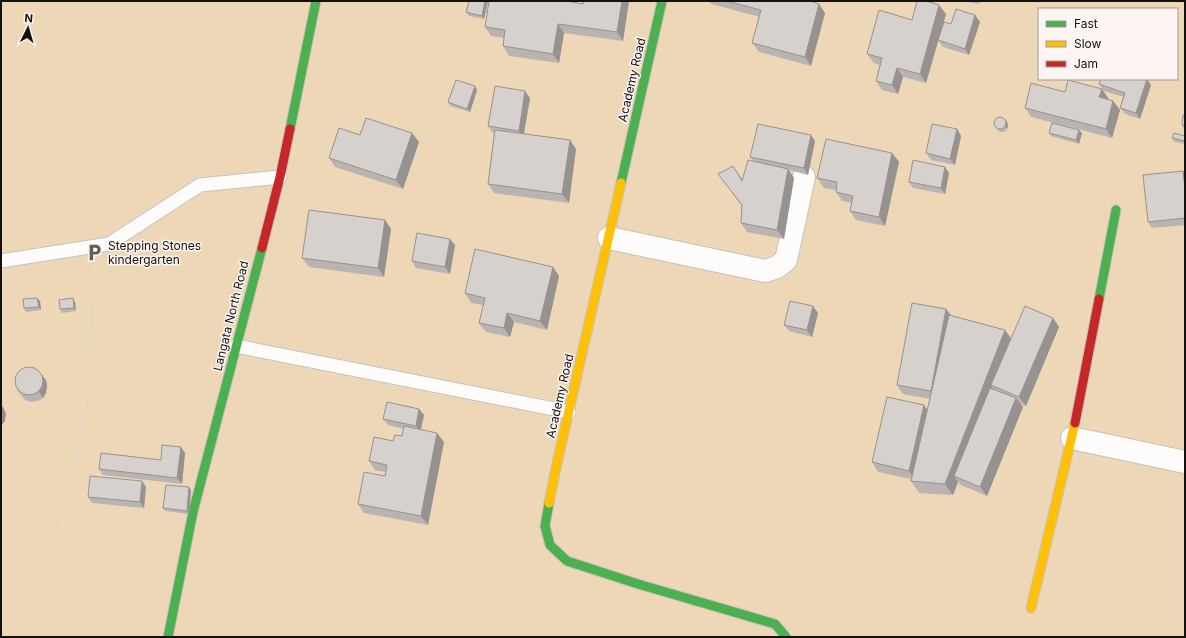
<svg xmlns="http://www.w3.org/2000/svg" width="1186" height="638" font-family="Inter,sans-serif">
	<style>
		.green { fill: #edd7b6; fill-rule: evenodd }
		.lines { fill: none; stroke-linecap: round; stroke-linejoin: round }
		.lane-casing { stroke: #c7c1c0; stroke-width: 15 }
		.street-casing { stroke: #c7c1c0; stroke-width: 24 }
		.fast-casing { stroke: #c7c1c0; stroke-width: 11 }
		.slow-casing { stroke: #c7c1c0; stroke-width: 11 }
		.jam-casing { stroke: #c7c1c0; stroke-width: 11 }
		.path { stroke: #d7d5d4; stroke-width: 2.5; stroke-dasharray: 2 2; stroke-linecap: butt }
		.lane { stroke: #fdfcfb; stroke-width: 13 }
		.street { stroke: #fdfcfb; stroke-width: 22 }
		.fast { stroke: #4caf50; stroke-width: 9 }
		.slow { stroke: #ffc107; stroke-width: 9 }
		.jam { stroke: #c62828; stroke-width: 9 }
		.wall { fill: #b9b4b1 }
		.shaded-wall { fill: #969290 }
		.building { fill: #d7d1ce; stroke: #969290 }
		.labels { text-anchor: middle; stroke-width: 3; stroke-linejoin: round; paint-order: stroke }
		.street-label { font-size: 12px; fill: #14100e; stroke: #fdf5f2 }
		.poi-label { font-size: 12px; fill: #14100e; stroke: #fdf5f2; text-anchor: start }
	</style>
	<rect width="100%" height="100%" fill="#f0e9e6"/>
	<path class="green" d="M1,1H1185V637H1ZM1039,9H1177V79H1039Z"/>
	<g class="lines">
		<defs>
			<path id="lane" d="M1,261L109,244L200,185L280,177
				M236,346L569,412"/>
			<path id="street" d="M609,238L765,271L777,267L786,260L804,177
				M1072,438L1185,462"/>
			<path id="fast" d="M290,129L316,1
				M621,183L662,1
				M1099,299L1116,210
				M549,503L545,526L550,545L567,561L638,584L775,624L786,637
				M168,637L193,512L262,248"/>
			<path id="slow" d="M549,503L557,463L621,183
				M1031,608L1075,423"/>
			<path id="jam" d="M262,248L280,177L290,129
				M1075,423L1099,299"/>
		</defs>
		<use href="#lane" class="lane-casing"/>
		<use href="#street" class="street-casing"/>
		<use href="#fast" class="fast-casing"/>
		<use href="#slow" class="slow-casing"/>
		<use href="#jam" class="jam-casing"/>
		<path class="path" d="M51,536L73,475L89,401L92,313L88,266"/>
		<use href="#lane" class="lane"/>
		<use href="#street" class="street"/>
		<use href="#fast" class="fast"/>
		<use href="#slow" class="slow"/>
		<use href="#jam" class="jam"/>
	</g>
	<path class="wall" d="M469,1H488L484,19L469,16L466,12Z
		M629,1L623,41L564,33L559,63L509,56L503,46L504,38L491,36L485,27L583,4Z
		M709,1H810L825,13L811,66L759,52L752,43L760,17L711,4Z
		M963,1H980L979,4Z
		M946,14L926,83L903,77L898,94L882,90L876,81L880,65L874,63L867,54L912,20Z
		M975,15L980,22L969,55L943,47L938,40L951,24Z
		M1099,84L1151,85L1140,119L1125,114L1120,108L1124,97L1104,91Z
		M1102,89L1108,98V99L1113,101L1120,110L1112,138L1031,117L1025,108L1065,92Z
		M477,90L470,112L450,106L448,102Z
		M530,98L524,134L570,140L576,149L569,203L494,193L488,184L494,133L492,132L488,126Z
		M1185,115V129H1184L1182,125Z
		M1005,119L1007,122L1008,126L1007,129L1004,132H1000L997,129L995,126Z
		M957,129L961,136L955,165L931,160L926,153Z
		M412,133L419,142L403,189L335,167L329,158L360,135Z
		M1049,133H1082L1079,144L1051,136Z
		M811,135L815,141L808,175L789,170L794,178L784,239L747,232L741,223L742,206L718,174L733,166L743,180L753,161L750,157Z
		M1185,136V144L1175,142L1172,138Z
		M892,153L899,162L885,226L856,220L850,211L852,203L842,201L836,192V190L824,188L817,178Z
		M945,167L949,173L945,194L913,188L909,182Z
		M1183,171L1185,173V225L1152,228L1148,222Z
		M385,220L391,229L384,277L309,267L302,258Z
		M455,245L450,274L416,268L412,261Z
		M553,267L559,276L547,330L514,322L510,337L486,332L479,323L483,305L471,303L465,293Z
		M37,298L40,301L41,310L26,312L24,308Z
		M75,302L76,311L62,313L60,309Z
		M818,313L812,337L789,331L784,325Z
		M950,315L1005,330L1011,338L1053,318L1059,327L1026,406L1020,404L1023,407L987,496L961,485L958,482L953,495L919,493L911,481V479L878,472L872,462L927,410L930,399L903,394L897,385Z
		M46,380L47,386L46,393L43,398L38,401L31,402L25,400L21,395L16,389Z
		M419,409L424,415L421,430L444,442L428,525L364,513L358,504L385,476L386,472L375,470L369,461L393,441L402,436L404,429L388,425L383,419Z
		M185,453L182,484L103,475L99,469L161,460Z
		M146,487L144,508L92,503L88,497Z
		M191,490L189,514L165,511L163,508Z"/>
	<path class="shaded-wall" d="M485,1H488L484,19L482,16Z
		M622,1H629L623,41L617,32Z
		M819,4L825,13L811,66L805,57Z
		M939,5L946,14L926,83L920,74Z
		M975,15L980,22L969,55L965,49Z
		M558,24L564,33L559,63L553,54Z
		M897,68L903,77L898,94L892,85Z
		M1147,79L1151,85L1140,119L1136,113Z
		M475,86L477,90L470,112L467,109Z
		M1102,89L1108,98L1106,106L1099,97Z
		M525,91L530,98L523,138L519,131Z
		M1113,101L1120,110L1112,138L1106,129Z
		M1005,119L1007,122L1008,126L1007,129L1005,126Z
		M957,129L961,136L955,165L950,159Z
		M1079,130L1082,133L1079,144L1076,140Z
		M412,133L419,142L403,189L396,180Z
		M811,135L815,141L808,175L804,168Z
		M570,140L576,149L569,203L562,194Z
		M892,153L899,162L885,226L879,217Z
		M945,167L949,173L945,194L941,188Z
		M788,169L794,178L784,239L777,230Z
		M1183,171L1185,173V189Z
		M385,220L391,229L384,277L378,268Z
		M450,239L455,245L450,274L445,267Z
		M553,267L559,276L547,330L540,321Z
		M37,298L40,301L41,310L39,307Z
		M73,298L75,302L76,311L74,308Z
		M813,306L818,313L812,337L807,330Z
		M946,309L953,318L937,400L931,391Z
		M507,313L514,322L510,337L504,328Z
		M1053,318L1059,327L1026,406L1019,397Z
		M1005,330L1013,342L991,385L994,390L954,476L958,482L953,495L945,484Z
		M41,374L46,380L47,386L46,393L43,398L39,392Z
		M1016,398L1023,407L987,496L980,487Z
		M1,404L4,409L6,414L5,421L1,426Z
		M924,405L930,414L915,480L909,471Z
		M419,409L424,415L420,432L416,426Z
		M437,433L444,442L428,525L421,516Z
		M181,447L185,453L182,484L177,478Z
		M142,481L146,487L144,508L140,502Z
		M189,487L191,490L189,514L187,511Z"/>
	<path class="building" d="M469,1H485L482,16L466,12Z
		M489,1H567L583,4L584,1H622L617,32L558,24L553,54L503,46L505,30L485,27Z
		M727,1H810L819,4L805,57L752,43L761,10Z
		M917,1H926L939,5L920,74L897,68L892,85L876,81L882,58L867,54L879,10L912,20Z
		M956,9L975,15L965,49L938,40L944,22L951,24Z
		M1101,79H1147L1136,113L1120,108L1125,93L1099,84Z
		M456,80L475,86L467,109L448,102Z
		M1068,80L1102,89L1099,97L1113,101L1106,129L1025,108L1031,83L1065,92Z
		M495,86L525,91L519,131L488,126Z
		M1183,115H1185V126L1182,125Z
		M994 123a6 6 0 1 1 12 0a6 6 0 1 1-12 0Z
		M366,118L412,133L396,180L329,158L339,128L360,135Z
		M1052,123L1079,130L1076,140L1049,133Z
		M758,124L811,135L804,168L750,157Z
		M932,124L957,129L950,159L926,153Z
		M495,130L570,140L562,194L488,184Z
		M1174,133L1185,136L1184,141L1172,138Z
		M826,139L892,153L879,217L850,211L853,196L836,192L837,182L817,178Z
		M748,160L788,169L777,230L741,223L742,205L718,174L733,166L742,181Z
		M913,160L945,167L941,188L909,182Z
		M1183,171L1185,189V218L1148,222L1143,175Z
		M309,210L385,220L378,268L302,258Z
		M417,233L450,239L445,267L412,261Z
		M475,249L553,267L540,321L507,313L504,328L479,323L485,298L465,293Z
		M37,298L39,307L24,308L23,299Z
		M73,298L74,308L60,309L59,300Z
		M790,301L813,306L807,330L784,325Z
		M912,303L946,309L931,391L897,385Z
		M1025,306L1053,318L1019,397L991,385Z
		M949,315L1005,330L945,484L911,481Z
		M15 381a14 14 0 1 1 28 0a14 14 0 1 1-28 0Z
		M990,388L1016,398L980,487L954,476Z
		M887,397L924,405L909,471L872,462Z
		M387,402L419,409L416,426L383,419Z
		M404,426L437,433L421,516L358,504L364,472L385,476L387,465L369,461L374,437L393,441L395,435L402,436Z
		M162,445L181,447L177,478L99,469L101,453L161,460Z
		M90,476L142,481L140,502L88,497Z
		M166,485L189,487L187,511L163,508Z"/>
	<defs>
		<symbol id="parking-bare" viewBox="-9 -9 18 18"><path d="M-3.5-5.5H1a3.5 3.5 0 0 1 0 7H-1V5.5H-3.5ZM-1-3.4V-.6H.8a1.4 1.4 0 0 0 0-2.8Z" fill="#615c5a" stroke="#fdf5f2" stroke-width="2.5" paint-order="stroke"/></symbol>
	</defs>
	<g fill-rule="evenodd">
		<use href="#parking-bare" x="82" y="240" width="25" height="25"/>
	</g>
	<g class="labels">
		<g class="street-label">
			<text transform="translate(632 80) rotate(-77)" y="4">Academy Road</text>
			<text transform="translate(231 316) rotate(-76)" y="4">Langata North Road</text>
			<text transform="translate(560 396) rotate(-77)" y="4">Academy Road</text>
		</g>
		<g class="poi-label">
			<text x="108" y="250">Stepping Stones<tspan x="108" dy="14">kindergarten</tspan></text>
		</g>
	</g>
	<rect width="1186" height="638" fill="none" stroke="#14100e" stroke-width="4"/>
	<rect x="1038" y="8" width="140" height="72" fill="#fdf5f2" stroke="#a09997"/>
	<rect x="1046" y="21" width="20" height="6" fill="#4caf50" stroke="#a09997"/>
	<text x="1074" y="28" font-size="12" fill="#14100e">Fast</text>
	<rect x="1046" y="41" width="20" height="6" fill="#ffc107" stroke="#a09997"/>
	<text x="1074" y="48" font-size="12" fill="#14100e">Slow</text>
	<rect x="1046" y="61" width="20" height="6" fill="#c62828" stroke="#a09997"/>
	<text x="1074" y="68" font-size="12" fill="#14100e">Jam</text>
	<g transform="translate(28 28) rotate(5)" stroke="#fdf5f2" stroke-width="3" paint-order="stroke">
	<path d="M0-3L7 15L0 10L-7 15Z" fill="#14100e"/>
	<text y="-6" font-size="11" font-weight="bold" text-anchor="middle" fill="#14100e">N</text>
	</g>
</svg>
